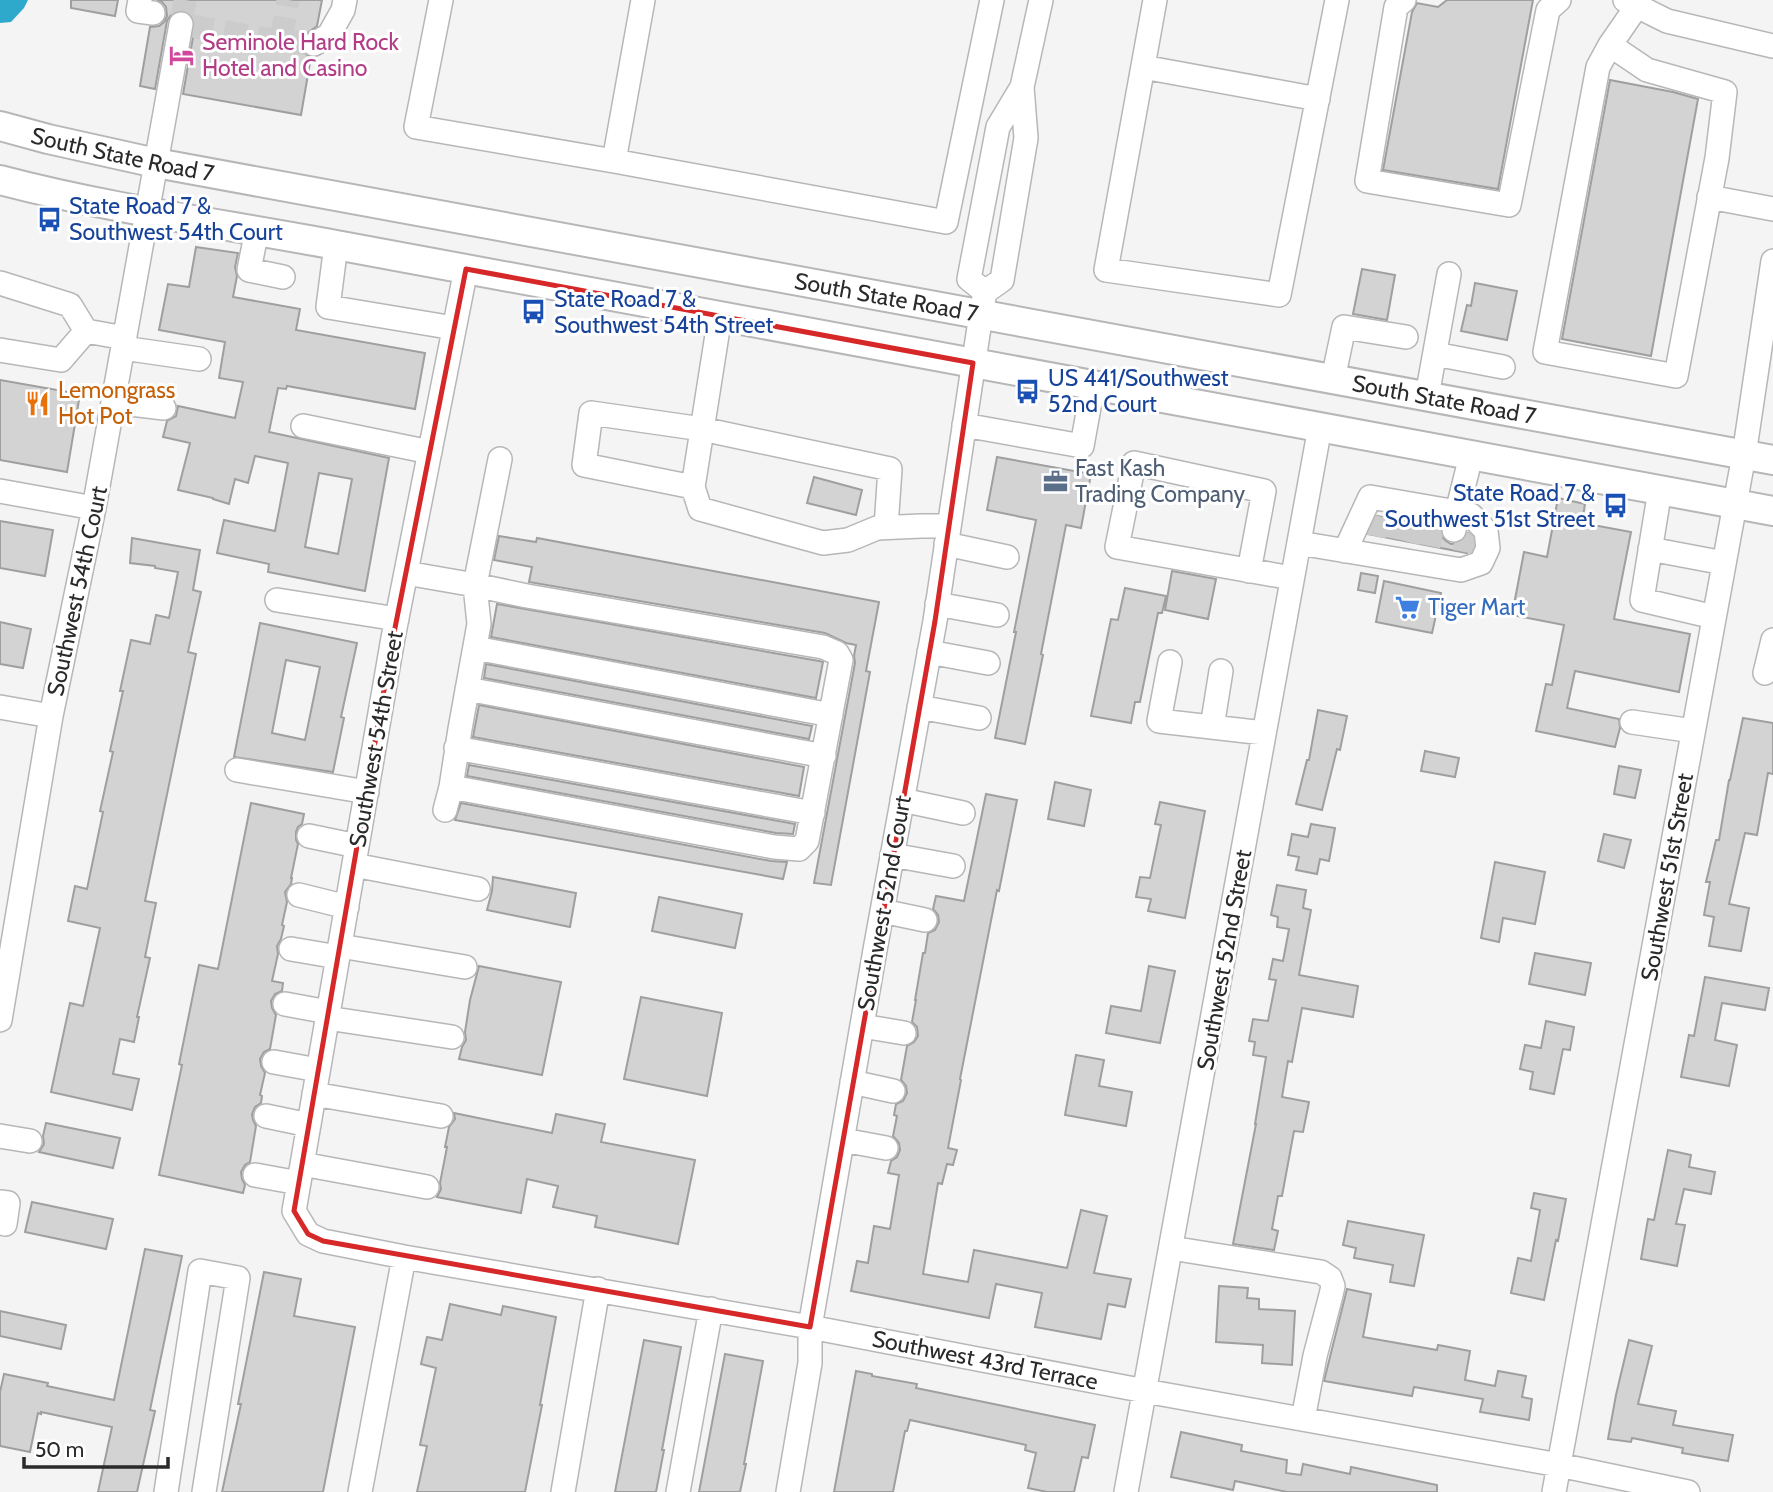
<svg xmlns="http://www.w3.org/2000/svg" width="1773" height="1492" font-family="Cabin,sans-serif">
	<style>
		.water { fill: #2ea9cc }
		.building { fill: #d3d3d4; stroke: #9f9fa0; stroke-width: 2; fill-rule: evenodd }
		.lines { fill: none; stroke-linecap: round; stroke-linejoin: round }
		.minor-tunnel { stroke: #cccccd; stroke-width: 23; stroke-dasharray: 23 11; stroke-linecap: butt }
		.minor-casing { stroke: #b7b7b9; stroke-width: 26 }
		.major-casing { stroke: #b7b7b9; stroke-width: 32 }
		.minor { stroke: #fff; stroke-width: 23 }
		.major { stroke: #fff; stroke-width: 28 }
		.marked { fill: none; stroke: #d62828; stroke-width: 5; stroke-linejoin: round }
		.labels { text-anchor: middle; stroke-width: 6; stroke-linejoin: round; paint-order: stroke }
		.hotel-label { font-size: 23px; fill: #b23c85; stroke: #fff; text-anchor: start }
		.street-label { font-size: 23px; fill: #2a2a2b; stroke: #fff }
		.transit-label { font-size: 23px; fill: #164399; stroke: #fff; text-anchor: start }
		.food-label { font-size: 23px; fill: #c56008; stroke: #fff; text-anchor: start }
		.service-label { font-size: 23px; fill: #4e5e75; stroke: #fff; text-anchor: start }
		.shop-label { font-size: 23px; fill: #366cbe; stroke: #fff; text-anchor: start }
	</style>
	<rect width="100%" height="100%" fill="#f4f4f5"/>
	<path class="water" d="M0,0H28L24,8L11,22L0,23Z"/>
	<path class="building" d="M71,0H118L115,16L71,8Z
		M157,0H322L317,26L302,37L300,44L302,52L311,57L301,115L183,94L195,26L194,19L190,14L183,10L177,11L171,15L167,21L155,89L140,86L150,27L159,26L164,22L167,16L166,7L162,2Z
		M1447,0H1533L1498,189L1383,170L1412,12L1417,3L1438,7Z
		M1610,80L1673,92L1698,99L1651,356L1562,339Z
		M196,247L238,253L235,267L237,276L233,297L300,309L296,330L425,353L415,409L287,386L286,389L278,388L269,432L389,458L365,591L268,572L269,564L217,553L224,520L275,531L288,463L255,456L248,483L235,479L229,504L213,499V498L178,490L190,443L163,437L167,421L176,416L178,406L235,418L243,382L219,378L225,342L159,330L168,284L189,287ZM319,473L352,479L338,554L305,547Z
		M1362,269L1395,275L1387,320L1353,314Z
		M1475,283L1517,291L1507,340L1461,331L1467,305L1471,306Z
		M0,380L80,394L67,472L0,460Z
		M997,457L1091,474L1081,528L1066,525L1041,654L1043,655L1025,744L995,738L1016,632H1014L1036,520L987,510Z
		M814,477L862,490L856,515L807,503Z
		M1558,498L1585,504L1582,523L1631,532L1614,619L1690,634L1679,692L1575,671L1567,708L1619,719L1620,728L1615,747L1536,731L1546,684L1552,685L1564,625L1512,615L1524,552L1547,557Z
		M1377,516L1440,528L1441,536L1446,541L1451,544L1460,543L1464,539L1468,533L1470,535L1467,553L1368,534Z
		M0,521L53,530L45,576L0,568Z
		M499,536L536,542L537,538L879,602L866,671L870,672L831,885L814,883L855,663L854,656L856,645L846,643L825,633L529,582L532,567L494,560Z
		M132,538L200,550L193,590L201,592L188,652L196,654L145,901L156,903L145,957L150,958L137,1017H139L134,1042L120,1039L113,1074L139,1079L132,1110L51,1092L70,1003L83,1006L100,928L68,921L75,886L87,889L103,812L100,811L113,752L110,751L123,691H120L131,640L150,644L156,615L169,618L178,572L155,568V566L130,563Z
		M1172,571L1216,579L1208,619L1165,610Z
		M1361,573L1378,576L1375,593L1358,590Z
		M1384,581L1441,593L1432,633L1376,622Z
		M1125,588L1166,596L1162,613H1158L1140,702H1135L1131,723L1091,716L1111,619L1118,620Z
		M497,604L819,661L823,662L816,698L491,637Z
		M0,622L31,629L23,668L0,664Z
		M260,623L357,643L341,717L344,718L333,772L234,757ZM286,660L320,667L305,740L272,733Z
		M486,664L812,726L809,739L484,678Z
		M479,705L804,767L799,796L473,737Z
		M1318,710L1347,716L1340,750L1337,749L1322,810L1296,804L1307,760H1309Z
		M1743,718L1773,723V774L1768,773L1757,835L1745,833L1729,904L1749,908L1741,951L1709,946L1714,917L1704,915L1710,882H1706L1716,840H1719L1729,780H1730Z
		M1425,751L1459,758L1455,777L1421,771Z
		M469,765L795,824L793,834L776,833L467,776Z
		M1619,766L1641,770L1635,798L1614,794Z
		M1055,782L1091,790L1084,826L1048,819Z
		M986,794L1017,800L999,891L997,890L960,1079L961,1080L948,1148L957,1150L953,1165L947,1164L942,1184L938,1183L923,1274L968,1282L974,1250L1067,1268L1081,1210L1107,1216L1094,1273L1131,1279L1125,1307L1108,1304L1101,1339L1035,1327L1042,1293L996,1284L989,1318L851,1291L857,1261L868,1263L874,1226L890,1229L899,1175L888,1173L891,1161L897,1157L900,1150L899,1143L893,1136L897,1116L894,1115L896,1104L903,1101L907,1093L906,1086L901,1080L907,1046L914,1042L918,1036L917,1027L912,1022L916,1000H915L923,953H925L928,933L935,930L939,922L938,915L933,909L936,896L964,901Z
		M1160,802L1205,811L1185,918L1148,911L1151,899L1136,897L1140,877L1150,878L1161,825L1155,824Z
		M251,803L304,814L302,824L298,827L296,832V840L298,844L291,878H292L291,884L285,892L287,902L282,925L284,926L281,939L277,946L278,954L272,981L283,983L282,991L275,994L271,1001L272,1008L276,1015L270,1049L264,1052L260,1059L261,1066L265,1073L260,1095L262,1096L261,1103L255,1107L252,1114L253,1120L256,1126L250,1162L245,1165L241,1172L242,1179L245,1185L243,1193L159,1175L182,1065L179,1064L199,965L218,969Z
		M461,803L771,861L787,862L783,879L455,820Z
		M1311,824L1335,828L1329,861L1320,859L1317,874L1296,870L1299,857L1288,855L1292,834L1308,837Z
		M1604,834L1631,840L1624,868L1598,861Z
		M1495,862L1545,872L1535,924L1503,918L1499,942L1481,938Z
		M493,877L576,893L570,927L487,910L492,891Z
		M1277,885L1306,890L1303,908L1311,910L1299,975L1358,986L1353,1017L1302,1008L1292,1062L1288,1061L1282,1097L1309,1102L1303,1132L1294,1131L1282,1196H1278L1272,1229L1278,1231L1274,1250L1233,1244L1256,1124H1255L1266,1057L1253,1055L1255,1042L1249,1041L1253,1019L1268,1021L1276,980L1269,979L1273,959L1283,961L1289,929L1277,927L1278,917L1271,915Z
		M659,897L742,914L735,948L652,931Z
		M1535,953L1591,963L1585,995L1529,984Z
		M479,966L561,982L542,1075L459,1059L462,1047L466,1040L465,1032L470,1000Z
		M1149,966L1175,971L1160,1043L1106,1033L1111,1006L1141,1011Z
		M1705,977L1769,988L1765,1010L1722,1003L1715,1040L1737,1045L1729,1086L1681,1077L1689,1035L1694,1036Z
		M641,997L722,1013L707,1096L624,1079Z
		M1546,1021L1574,1027L1570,1050L1563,1049L1554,1094L1530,1089L1533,1072L1520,1069L1525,1045L1541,1048Z
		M1076,1055L1104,1060L1099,1086L1132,1092L1126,1126L1065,1115Z
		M454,1113L552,1133L556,1114L605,1124L601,1142L695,1160L678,1244L595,1227L597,1216L553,1207L558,1186L527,1179L521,1213L437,1197L441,1189L440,1183L447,1147H445L449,1127L455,1119Z
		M46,1123L120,1138L113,1168L39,1152L44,1144L43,1136Z
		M1668,1150L1691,1155L1689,1167L1715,1172L1711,1194L1684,1189L1676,1224L1685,1225L1677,1266L1641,1259L1648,1219L1654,1220Z
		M1534,1193L1566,1199L1558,1241L1556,1240L1544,1300L1511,1293L1518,1258L1531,1261L1540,1210L1531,1208Z
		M32,1202L113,1219L106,1249L25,1232Z
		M1348,1221L1424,1235L1414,1286L1390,1282L1393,1265L1354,1258L1356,1248L1343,1245Z
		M145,1249L182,1256L150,1410L155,1411L137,1492H98L112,1427L41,1412V1414L38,1413L30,1452L0,1446V1392L4,1374L48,1383L47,1386L114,1400Z
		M264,1272L301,1279L294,1316L355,1327L323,1492H222L241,1404H238Z
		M1219,1286L1248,1288L1247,1298L1259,1299V1309L1295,1311L1292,1365L1262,1363L1263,1345L1216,1342Z
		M1347,1289L1371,1294L1363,1337L1437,1350L1438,1345L1470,1351L1465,1380L1495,1386L1498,1371L1526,1376L1522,1397L1532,1399L1529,1420L1480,1412L1483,1399L1414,1387L1412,1396L1324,1381Z
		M450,1304L501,1315L503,1306L556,1317L540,1405H542L525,1492H417L427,1446L420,1445L436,1368L421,1364L427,1337L442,1340Z
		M0,1311L66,1325L61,1349L0,1336Z
		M644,1340L681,1347L662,1450H664L656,1492H615Z
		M1629,1340L1652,1346L1638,1404L1676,1411L1673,1425L1733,1435L1728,1461L1682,1453L1683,1448L1632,1438L1631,1442L1608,1439L1616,1395Z
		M725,1354L763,1361L744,1464H746L740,1492H699Z
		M856,1371L872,1374V1376L917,1384L916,1388L1095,1425L1088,1458L1082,1457L1074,1492H1047L1028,1488L1036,1453L1025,1450L1026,1445L910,1420L907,1431H905L893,1492H834Z
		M1181,1432L1242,1445L1241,1451L1287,1460L1286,1473L1301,1475L1303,1464L1350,1474L1351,1467L1437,1485V1492H1287L1235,1481L1233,1490L1171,1477Z"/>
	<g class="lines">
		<path class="minor-tunnel" d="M185,0L181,24L265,39L314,44
			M281,40L288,0
			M1374,536L1378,516
			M1390,538L1394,519
			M1408,542L1413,523
			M1429,546L1433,526
			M1464,552L1468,533"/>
		<defs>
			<path id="minor" d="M140,0L138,11L153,13
				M441,0L416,127L614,161L946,222L992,0
				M1155,0L1106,270L1279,295L1337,0
				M1404,0L1396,7L1367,181L1509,205L1548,10L1559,0
				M1625,0L1667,21L1773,46
				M314,44L329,35L343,10L345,0
				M1610,45L1647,70L1725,92L1717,158L1676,376L1545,352L1598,67L1610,45L1637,6
				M1143,67L1318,99
				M614,161L643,0
				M1709,197L1773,209
				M257,230L249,270L283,277
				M336,245L328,307L454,328
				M466,269L393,638L294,1211L308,1234L323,1241L404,1257L810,1327L1145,1391L1559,1465L1688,1492
				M0,283L70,305L86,331L125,338
				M985,292L969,279L998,127L1022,87
				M720,316L693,487L700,509L823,543L848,540L877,528L921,526H949
				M123,348L199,359
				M0,350L61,360L86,331
				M1435,354L1503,367
				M1333,379L1344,327L1406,337
				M1427,396L1449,274
				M114,402L164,408
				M964,425L1082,446L1093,385
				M303,426L430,452
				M693,487L584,465L591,413L702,429L890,469L886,527
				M1660,490L1642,600L1714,617
				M0,491L94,508
				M1299,543L1461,570L1481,563L1488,548L1486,531L1471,515L1457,512L1471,456
				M946,544L1007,557
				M1650,549L1724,563
				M1345,551L1370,497L1457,512L1454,530
				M1249,571L1264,491L1134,463L1117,547L1292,578
				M406,573L475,585L500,459
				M277,600L397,619
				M937,604L997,615
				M475,648L831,715
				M929,652L988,663
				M1170,662L1159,721L1264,733
				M1765,673L1773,640
				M467,689L824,756
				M0,707L51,716
				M919,707L979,718
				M1632,722L1693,731
				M1212,727L1221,671
				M456,748L813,813
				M237,770L367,792
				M902,800L963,813
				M445,810L451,787L460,729L479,624L475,585L527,596L823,647L837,653L841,660L807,841L799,849L774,847L451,787
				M309,836L357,846
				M892,855L953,866
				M354,865L478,889
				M299,895L347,907
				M882,911L925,920
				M340,946L465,967
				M291,949L338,957
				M285,1004L328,1012
				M327,1018L452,1037
				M0,1020L51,716L94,508L181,24
				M862,1026L904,1033
				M274,1062L318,1070
				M852,1082L893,1091
				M314,1094L441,1116
				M266,1116L309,1125
				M0,1136L30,1141
				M843,1140L886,1148
				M302,1164L427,1187
				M255,1175L299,1183
				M0,1202L8,1203L5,1224
				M1171,1248L1321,1272L1330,1278L1333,1286L1331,1295L1315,1356L1303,1419
				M166,1492L200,1271L238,1278L204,1492
				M360,1492L404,1257
				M563,1492L598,1289
				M678,1492L711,1309
				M788,1492L810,1363V1327L875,950L935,621L981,314L985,292L1002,280L1026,138L1022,87L1041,0
				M1126,1492L1320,427
				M1554,1492L1744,455L1773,261"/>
			<g id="major">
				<path id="s1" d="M0,126L48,139L156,163L1773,460"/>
				<path d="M0,180C110,209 224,224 336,245L1773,511"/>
			</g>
		</defs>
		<use href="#minor" class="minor-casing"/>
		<use href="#major" class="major-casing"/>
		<use href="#minor" class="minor"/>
		<use href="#major" class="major"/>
	</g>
	<path class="marked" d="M466,269L973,363L935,621L810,1327L323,1241L308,1234L294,1211L393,638Z"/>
	<defs>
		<symbol id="hotel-bare" viewBox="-9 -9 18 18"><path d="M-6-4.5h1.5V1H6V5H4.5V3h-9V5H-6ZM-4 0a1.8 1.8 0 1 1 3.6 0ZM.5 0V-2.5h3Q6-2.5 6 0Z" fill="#d1479c" stroke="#fff" stroke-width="2.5" paint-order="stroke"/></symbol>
		<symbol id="bus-bare" viewBox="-9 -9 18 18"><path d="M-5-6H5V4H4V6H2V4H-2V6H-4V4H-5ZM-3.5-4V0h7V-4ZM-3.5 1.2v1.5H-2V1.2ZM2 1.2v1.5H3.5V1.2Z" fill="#1a4fb4" stroke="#fff" stroke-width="2.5" paint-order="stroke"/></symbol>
		<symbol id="restaurant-bare" viewBox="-9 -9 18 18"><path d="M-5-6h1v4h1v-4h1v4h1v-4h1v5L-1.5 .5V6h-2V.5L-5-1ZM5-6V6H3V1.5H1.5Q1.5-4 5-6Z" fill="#e8710a" stroke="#fff" stroke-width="2.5" paint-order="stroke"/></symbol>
		<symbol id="office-bare" viewBox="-9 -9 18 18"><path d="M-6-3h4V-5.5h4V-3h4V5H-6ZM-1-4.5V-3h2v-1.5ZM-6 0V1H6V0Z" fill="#5c6f8a" stroke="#fff" stroke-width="2.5" paint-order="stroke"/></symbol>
		<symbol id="supermarket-bare" viewBox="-9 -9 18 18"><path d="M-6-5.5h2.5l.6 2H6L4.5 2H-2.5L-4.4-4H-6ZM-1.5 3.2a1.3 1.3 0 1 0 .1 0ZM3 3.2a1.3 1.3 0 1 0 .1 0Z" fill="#3f7fe0" stroke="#fff" stroke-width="2.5" paint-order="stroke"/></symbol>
	</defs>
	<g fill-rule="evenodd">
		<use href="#hotel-bare" x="164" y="38" width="35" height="35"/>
		<use href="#bus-bare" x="32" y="202" width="35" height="35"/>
		<use href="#bus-bare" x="516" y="294" width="35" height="35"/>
		<use href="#bus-bare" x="1010" y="374" width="35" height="35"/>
		<use href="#restaurant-bare" x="20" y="386" width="35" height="35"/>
		<use href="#office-bare" x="1038" y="464" width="35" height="35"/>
		<use href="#bus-bare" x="1598" y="488" width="35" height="35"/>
		<use href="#supermarket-bare" x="1390" y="590" width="35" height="35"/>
	</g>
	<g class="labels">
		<g class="hotel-label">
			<text x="202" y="50">Seminole Hard Rock<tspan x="202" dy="26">Hotel and Casino</tspan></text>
		</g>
		<g class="street-label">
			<text dy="8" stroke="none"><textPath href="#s1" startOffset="126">South State Road 7</textPath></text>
			<text dy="8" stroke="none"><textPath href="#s1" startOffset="903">South State Road 7</textPath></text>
			<text dy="8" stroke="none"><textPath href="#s1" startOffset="1470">South State Road 7</textPath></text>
			<text transform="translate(77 591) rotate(-78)" y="8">Southwest 54th Court</text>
			<text transform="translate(376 739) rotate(-80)" y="8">Southwest 54th Street</text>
			<text transform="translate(1667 877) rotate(-80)" y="8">Southwest 51st Street</text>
			<text transform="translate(884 903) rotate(-80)" y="8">Southwest 52nd Court</text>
			<text transform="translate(1224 960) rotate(-80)" y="8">Southwest 52nd Street</text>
			<text transform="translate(985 1360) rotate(11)" y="8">Southwest 43rd Terrace</text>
		</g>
		<g class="transit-label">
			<text x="69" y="214">State Road 7 &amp;<tspan x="69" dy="26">Southwest 54th Court</tspan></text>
			<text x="554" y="307">State Road 7 &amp;<tspan x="554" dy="26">Southwest 54th Street</tspan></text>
			<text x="1048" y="386">US 441/Southwest<tspan x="1048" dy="26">52nd Court</tspan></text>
			<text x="1595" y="501" text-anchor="end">State Road 7 &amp;<tspan x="1595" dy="26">Southwest 51st Street</tspan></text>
		</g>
		<g class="food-label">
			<text x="58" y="398">Lemongrass<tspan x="58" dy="26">Hot Pot</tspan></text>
		</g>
		<g class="service-label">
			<text x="1075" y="476">Fast Kash<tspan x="1075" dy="26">Trading Company</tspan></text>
		</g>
		<g class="shop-label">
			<text x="1428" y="615">Tiger Mart</text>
		</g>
	</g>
	<path d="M24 1457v10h144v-10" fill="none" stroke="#2a2a2b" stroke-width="3.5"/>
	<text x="35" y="1457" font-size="21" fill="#2a2a2b" stroke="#ffffff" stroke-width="5" paint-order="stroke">50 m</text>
</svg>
